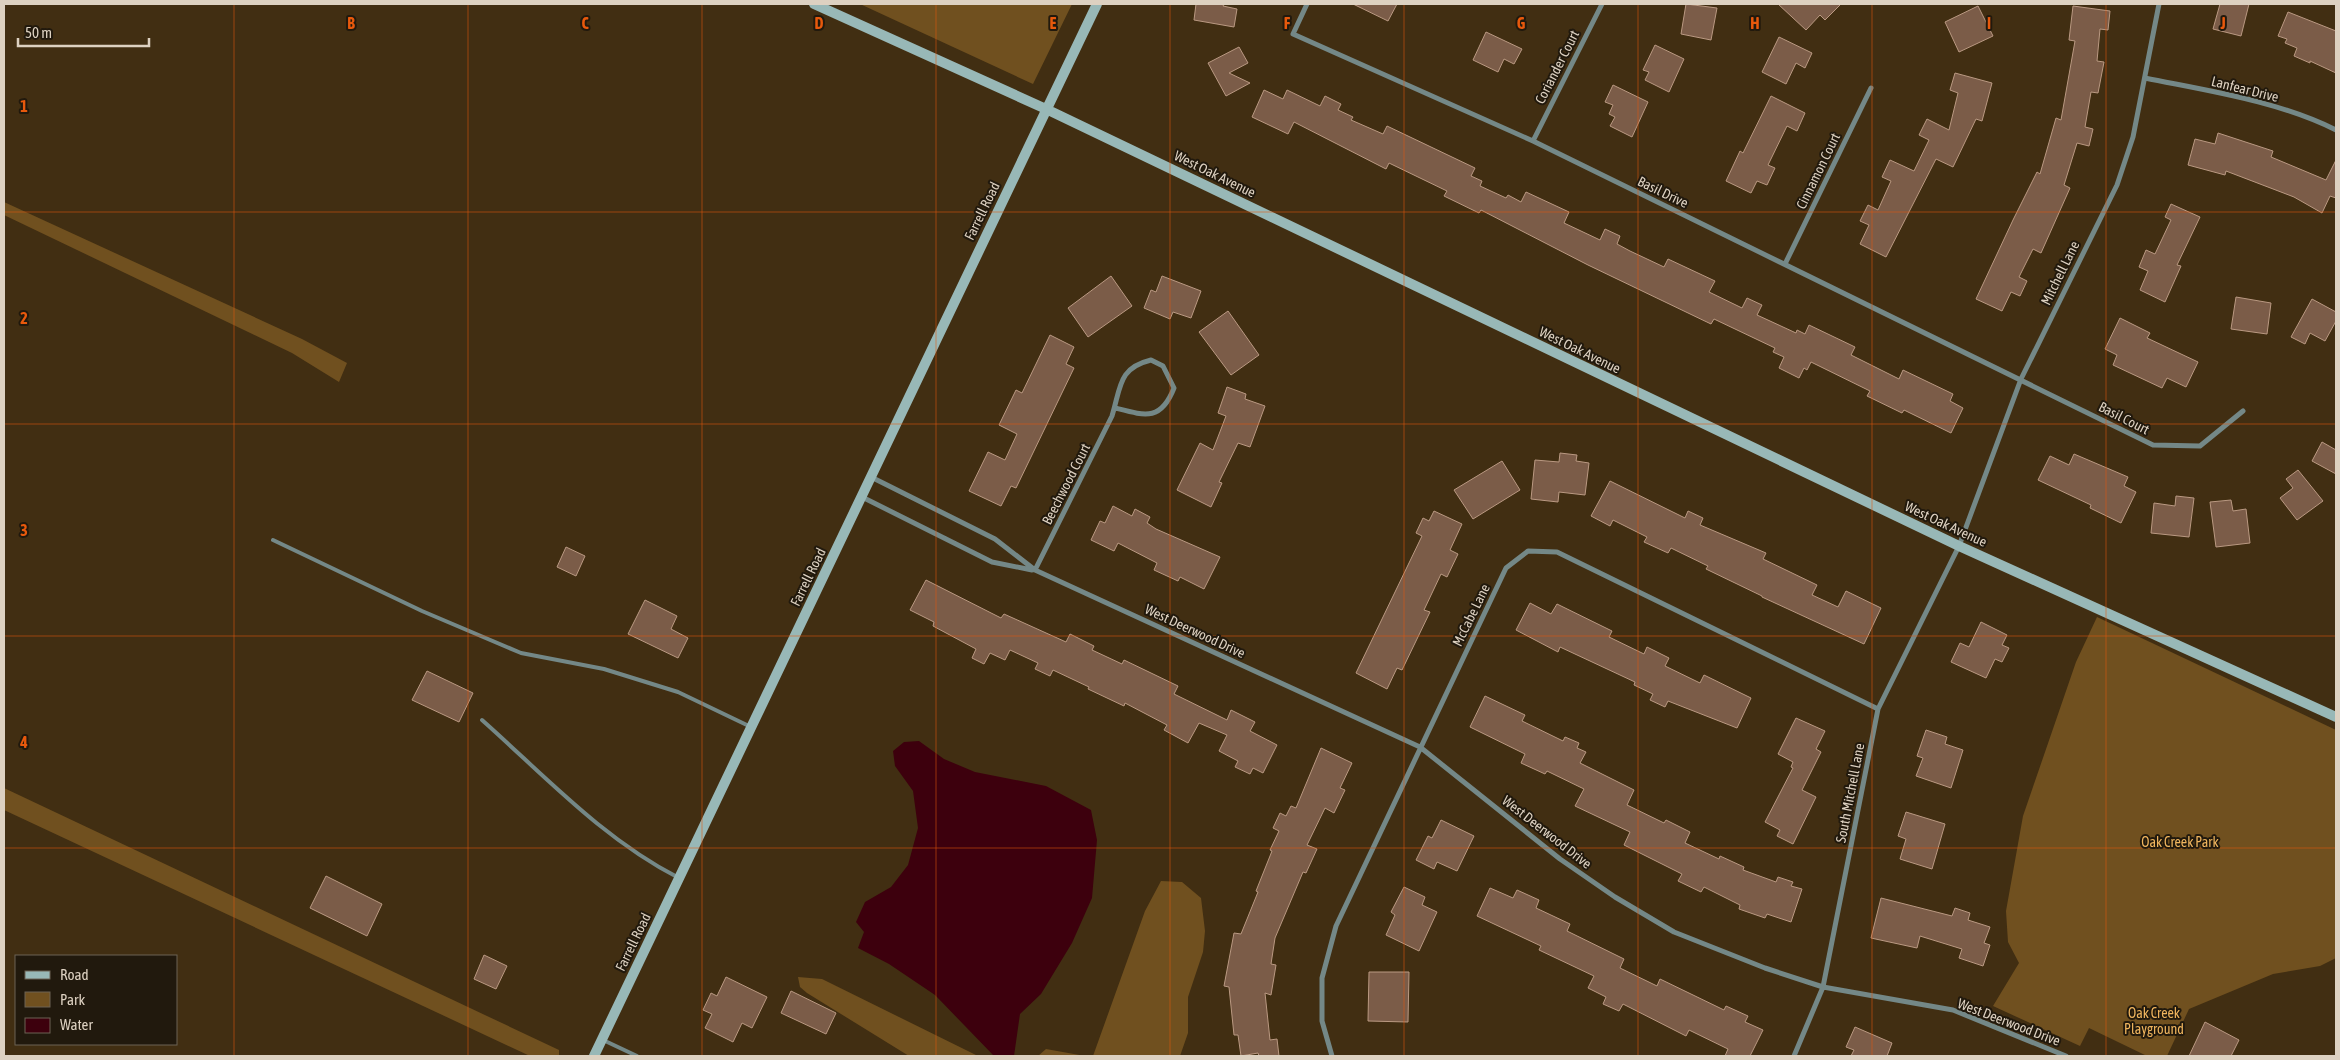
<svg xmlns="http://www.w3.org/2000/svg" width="2340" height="1060" font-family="'Asap Condensed',sans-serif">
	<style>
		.green { fill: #70501f }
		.water { fill: #3d000d }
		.building { fill: #7b5c48; stroke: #ba9982 }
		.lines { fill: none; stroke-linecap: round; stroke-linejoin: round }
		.lane { stroke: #748887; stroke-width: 4 }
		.street { stroke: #748887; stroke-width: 5 }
		.secondary { stroke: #98b8b7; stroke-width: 10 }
		.grid { fill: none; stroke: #e8590c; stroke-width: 1; stroke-opacity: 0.55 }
		.labels { text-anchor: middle; stroke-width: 4; stroke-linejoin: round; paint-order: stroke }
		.street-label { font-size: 14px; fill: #ddd1c1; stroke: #21190d }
		.park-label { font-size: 14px; fill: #f0b55e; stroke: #21190d }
		.grid-label { font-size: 16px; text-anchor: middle; font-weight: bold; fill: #e8590c; stroke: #21190d; stroke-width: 4; stroke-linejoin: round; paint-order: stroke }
	</style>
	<rect width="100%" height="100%" fill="#412e12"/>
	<path class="green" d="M860,4H1072L1033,84Z
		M4,202L302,339L347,363L339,382L292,353L4,215Z
		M2097,617L2336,730V958L2320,966L2273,974L2189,1009L2167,1056H2147L2089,1028L2080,1046L1993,1006L2019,963L2008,942L2006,911L2023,816L2076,662Z
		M4,788L559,1050V1056H530L4,810Z
		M1161,881L1182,882L1201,898L1205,931L1203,952L1188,997V1033L1180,1056H1093L1145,911Z
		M798,977L822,979L978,1056H909L807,993L800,987Z
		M1046,1049L1085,1056H1038Z"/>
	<path class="water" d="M919,741L944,759L975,772L1046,786L1091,810L1097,840L1092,898L1072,943L1041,994L1020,1014L1014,1056H994L935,995L889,964L858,948L864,932L856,922L865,902L891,887L908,865L918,828L913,791L895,766L893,751L904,742Z"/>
	<path class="building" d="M1196,4H1224L1223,6L1237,9L1234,27L1194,20Z
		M1353,4H1397L1388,21Z
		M1686,4L1717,8L1711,40L1681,34Z
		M1778,4H1841L1825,20L1820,15L1806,30Z
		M2220,4H2249L2241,36L2213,29Z
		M1978,6L1993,36L1959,52L1945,22Z
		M2073,6L2110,11L2108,30L2100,29L2097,61L2104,62L2098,93L2091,92L2085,127L2093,129L2089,146L2077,143L2064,185L2070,188L2041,253L2033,249L2019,277L2027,281L2020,296L2011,292L2002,311L1976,299L2013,220L2037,172L2040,174L2056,118L2061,120L2075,41L2069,40Z
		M2288,12L2336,31V73L2310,61V63L2294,56L2297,48L2285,43L2287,39L2278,36Z
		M1486,32L1522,49L1514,64L1504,59L1498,72L1473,60Z
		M1779,37L1812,53L1805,68L1796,63L1786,84L1762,72Z
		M1655,45L1684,59L1669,92L1645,80L1649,72L1643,70Z
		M1239,47L1248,63L1229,73L1250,83L1226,96L1208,63Z
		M1955,73L1992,83L1982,121L1976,119L1953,167L1936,159L1886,257L1860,244L1869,225L1860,221L1868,205L1878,210L1891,181L1882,177L1890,160L1914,171L1929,140L1919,135L1927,119L1949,130L1958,93L1950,90Z
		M1613,85L1648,102L1632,137L1610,126L1615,117L1609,114L1613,105L1605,102Z
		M1264,90L1283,99L1287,90L1320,106L1325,96L1341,104L1338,110L1353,117L1351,120L1383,134L1387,126L1475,168L1471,176L1482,181L1480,186L1506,198L1508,195L1521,202L1526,192L1569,212L1564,223L1600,240L1605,229L1620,236L1617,244L1630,251L1664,267L1668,259L1715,281L1709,292L1742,308L1747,298L1762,305L1757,315L1796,333L1797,330L1805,334L1809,325L1855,347L1851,355L1899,379L1903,370L1953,394L1950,401L1963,408L1951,433L1904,410L1902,413L1867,396L1870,391L1811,362L1807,370L1804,368L1799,378L1779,368L1784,357L1773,352L1775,348L1714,319L1711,324L1588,265L1481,210L1479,213L1444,196L1447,191L1389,163L1386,169L1294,122L1288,134L1252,117Z
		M1771,96L1805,113L1797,131L1787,126L1768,165L1775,168L1767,185L1757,181L1751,193L1726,181L1740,151L1743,153Z
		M2218,133L2273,151L2271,157L2326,180L2336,160V198L2330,196L2322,213L2294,197L2226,171L2225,175L2188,165L2195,139L2215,144Z
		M2171,204L2200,217L2177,265L2181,266L2165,302L2140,290L2148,271L2139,267L2146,250L2155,254L2171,220L2165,217Z
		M1111,276L1132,306L1088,337L1068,308Z
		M1162,276L1201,291L1191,318L1173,312L1170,319L1144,308L1151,290L1156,292Z
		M2236,297L2271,303L2267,334L2231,329Z
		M2312,299L2336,312V321L2325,341L2310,333L2305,344L2291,337Z
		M1228,311L1259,355L1231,375L1199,332Z
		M2120,318L2150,333L2147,338L2198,362L2186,387L2167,378L2162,388L2113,365L2117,355L2105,349Z
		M1050,335L1074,347L1066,364L1074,368L1016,488L1011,486L1001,506L969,491L988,452L1005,460L1017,434L999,425L1016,390L1022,393Z
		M1227,387L1246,394L1245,399L1265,406L1250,447L1238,443L1219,482L1222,483L1211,507L1177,490L1200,443L1213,450L1226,416L1218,413Z
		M2322,442L2336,450V474L2312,461Z
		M1560,453L1577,455L1576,461L1589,463L1585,495L1559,492L1558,502L1531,499L1535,460L1559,462Z
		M2074,454L2128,477L2124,486L2136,492L2121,523L2090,508L2091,505L2038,480L2050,456L2069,465Z
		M1502,461L1520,490L1473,519L1454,490Z
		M2298,470L2323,501L2297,520L2280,498L2293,488L2286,479Z
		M1610,481L1685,518L1688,511L1703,518L1700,525L1766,553L1763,559L1817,585L1812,595L1838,607L1846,591L1881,608L1864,644L1762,597V596L1706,569L1708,566L1671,548L1668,553L1644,542L1647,537L1613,520L1610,526L1591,516Z
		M2176,496L2194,498L2189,537L2151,533L2154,503L2175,506Z
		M2231,500L2233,511L2246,509L2250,543L2216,547L2210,502Z
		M1113,506L1132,516L1135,509L1150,517L1147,523L1156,529L1220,557L1204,589L1180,577L1178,581L1154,570L1157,563L1118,543L1114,551L1091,540L1100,521L1105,523Z
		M1434,511L1462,524L1450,550L1458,554L1447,577L1441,574L1424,610L1430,612L1402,670L1397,668L1387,689L1356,673L1422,536L1416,533L1423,518L1429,521Z
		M566,547L585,556L576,576L557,567Z
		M926,580L1001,618L1004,614L1066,642L1070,634L1094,646L1092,650L1122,664L1124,660L1178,686L1174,694L1227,720L1231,710L1255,722L1250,731L1277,745L1263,773L1253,768L1250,774L1235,767L1238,761L1219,751L1227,735L1199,723L1188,743L1164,730L1167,725L1125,703L1124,706L1088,689L1089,687L1053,670L1050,676L1035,669L1038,663L1010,650L1005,660L990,653L984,664L972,658L976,649L933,626L934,622L910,610Z
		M645,600L677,616L671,629L688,638L678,658L628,634Z
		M1530,603L1551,614L1557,604L1612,631L1609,637L1644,654L1647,647L1669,658L1665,666L1700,683L1704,675L1751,698L1737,728L1668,701L1665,707L1650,700L1653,694L1634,685L1635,682L1560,647L1558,652L1516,630Z
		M1981,622L2007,635L2002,645L2009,648L2002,662L1995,659L1986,678L1951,662L1960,643L1969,647Z
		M427,671L473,693L459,722L412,700Z
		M1485,696L1525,715L1522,721L1563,741L1565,737L1579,743L1577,748L1586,752L1580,763L1634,790L1627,805L1664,823L1666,820L1690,832L1685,843L1719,859L1720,856L1744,867L1743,870L1776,882L1778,877L1793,882L1791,886L1802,889L1791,922L1767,914L1765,918L1739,909L1740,905L1704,887L1701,892L1678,881L1682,874L1624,845L1630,832L1575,806L1584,789L1547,771L1545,774L1521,763L1525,754L1470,727Z
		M1796,718L1825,731L1816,749L1821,752L1802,790L1816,797L1793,844L1777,836L1780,830L1765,822L1793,768L1791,767L1793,762L1778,754Z
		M1926,730L1947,737L1945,744L1963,750L1951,788L1916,776L1923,758L1917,756Z
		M1321,748L1352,763L1340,788L1345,790L1334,813L1325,808L1307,845L1317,849L1306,873L1303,872L1275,938L1271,964L1276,965L1271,995L1265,993L1270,1040L1277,1039L1279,1056H1259L1258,1053L1241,1056L1238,1035H1234L1229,987L1224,986L1234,933L1241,934L1258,892L1256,891L1272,851L1270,850L1279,831L1273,828L1280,813L1286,816L1291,806L1296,808Z
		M1906,812L1945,824L1932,869L1900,859L1906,839L1898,836Z
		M1441,820L1474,836L1457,871L1437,862L1434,869L1416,860L1428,836L1432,838Z
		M326,876L382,904L367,936L310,908Z
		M1404,887L1425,897L1422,905L1437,912L1419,951L1386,935L1395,915L1391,912Z
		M1490,888L1513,898L1517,890L1539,900L1536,908L1570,924L1567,931L1624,959L1620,968L1657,986L1660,979L1724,1010L1726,1006L1748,1016L1745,1022L1763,1030L1750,1056H1725L1728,1049L1689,1030L1686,1036L1623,1004L1619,1011L1603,1004L1606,997L1588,988L1594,976L1539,950L1541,946L1477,916Z
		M1881,898L1952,916L1955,908L1970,913L1968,920L1990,927L1984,943L1990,945L1983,966L1959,958L1962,949L1920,936L1917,948L1871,938Z
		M484,955L507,966L496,989L474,979Z
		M1369,972H1409L1408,1022L1368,1021Z
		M726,977L767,997L752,1028L742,1023L733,1042L705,1028L712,1014L703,1010L711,993L717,996Z
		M791,991L836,1013L826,1034L781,1013Z
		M2205,1022L2239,1040L2231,1056H2189Z
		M1855,1027L1892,1043L1887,1056H1851L1854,1050L1846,1047Z"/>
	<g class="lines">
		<path class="lane" d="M273,540L422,611L521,653L604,669L678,692L751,727
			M482,720C545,776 603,839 679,878
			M603,1040L637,1056"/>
		<path class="street" d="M1307,4L1293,34L1533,141L2153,445L2200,446L2243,411
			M2145,78C2209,91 2278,101 2336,130
			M1533,141L1602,4
			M1785,264L1871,88
			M871,477L995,539L1035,570L1420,747L1560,859L1615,897L1674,932L1765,968L1823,987L1953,1010L2066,1056
			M862,497L992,562L1032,570
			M1035,570L1112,416C1121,387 1118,368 1151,360L1163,366L1174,388C1161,421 1146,416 1115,408
			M1332,1056L1322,1021V978L1336,926L1506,568L1528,551L1557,552L1878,709
			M1794,1056L1823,987L1878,709L1959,546L2021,379L2117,185L2133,137L2159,4"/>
		<path class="secondary" d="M814,4L1046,109L1959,546L2336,717
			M594,1056L1097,4"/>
	</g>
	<path class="grid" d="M234,4V1056M468,4V1056M702,4V1056M936,4V1056M1170,4V1056M1404,4V1056M1638,4V1056M1872,4V1056M2106,4V1056M4,212H2336M4,424H2336M4,636H2336M4,848H2336"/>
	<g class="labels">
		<g class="street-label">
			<text transform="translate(1557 67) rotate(-63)" y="5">Coriander Court</text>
			<text transform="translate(2245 89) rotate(14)" y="5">Lanfear Drive</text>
			<text transform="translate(1818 171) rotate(-64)" y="5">Cinnamon Court</text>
			<text transform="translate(1215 174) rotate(26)" y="5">West Oak Avenue</text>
			<text transform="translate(1663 192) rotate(26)" y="5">Basil Drive</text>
			<text transform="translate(982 211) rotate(-64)" y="5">Farrell Road</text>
			<text transform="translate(2060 273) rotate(-64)" y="5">Mitchell Lane</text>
			<text transform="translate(1580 350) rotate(26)" y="5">West Oak Avenue</text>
			<text transform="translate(2124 418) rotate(27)" y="5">Basil Court</text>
			<text transform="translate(1066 484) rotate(-63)" y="5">Beechwood Court</text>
			<text transform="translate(1946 524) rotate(25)" y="5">West Oak Avenue</text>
			<text transform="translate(808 577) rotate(-64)" y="5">Farrell Road</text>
			<text transform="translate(1471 615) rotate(-64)" y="5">McCabe Lane</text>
			<text transform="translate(1195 631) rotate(25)" y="5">West Deerwood Drive</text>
			<text transform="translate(1850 793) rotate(-79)" y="5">South Mitchell Lane</text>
			<text transform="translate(1547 832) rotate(38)" y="5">West Deerwood Drive</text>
			<text transform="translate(633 942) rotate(-64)" y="5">Farrell Road</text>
			<text transform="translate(2009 1022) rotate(21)" y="5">West Deerwood Drive</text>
		</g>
		<g class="park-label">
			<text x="2180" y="847">Oak Creek Park</text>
			<text x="2154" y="1018">Oak Creek<tspan x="2154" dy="16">Playground</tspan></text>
		</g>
	</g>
	<g class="grid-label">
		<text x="351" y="29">B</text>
		<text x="585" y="29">C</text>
		<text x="819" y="29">D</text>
		<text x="1053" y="29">E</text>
		<text x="1287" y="29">F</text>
		<text x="1521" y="29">G</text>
		<text x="1755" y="29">H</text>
		<text x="1989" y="29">I</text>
		<text x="2223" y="29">J</text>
		<text x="24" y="112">1</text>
		<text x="24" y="324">2</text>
		<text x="24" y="536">3</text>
		<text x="24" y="748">4</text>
	</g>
	<rect width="2340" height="1060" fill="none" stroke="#ddd1c1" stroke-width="10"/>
	<rect x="15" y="955" width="162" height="90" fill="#21190d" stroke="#6c6355"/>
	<rect x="25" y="971" width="25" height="8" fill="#98b8b7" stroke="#6c6355"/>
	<text x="60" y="980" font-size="15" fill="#ddd1c1">Road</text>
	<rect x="25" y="992" width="25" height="15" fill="#70501f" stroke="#6c6355"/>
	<text x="60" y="1005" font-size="15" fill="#ddd1c1">Park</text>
	<rect x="25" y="1018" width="25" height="15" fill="#3d000d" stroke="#6c6355"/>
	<text x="60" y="1030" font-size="15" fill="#ddd1c1">Water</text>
	<path d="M18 38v8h131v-8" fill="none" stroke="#ddd1c1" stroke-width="2.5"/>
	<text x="25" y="38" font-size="15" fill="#ddd1c1" stroke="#21190d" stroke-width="4" paint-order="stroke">50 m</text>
</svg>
